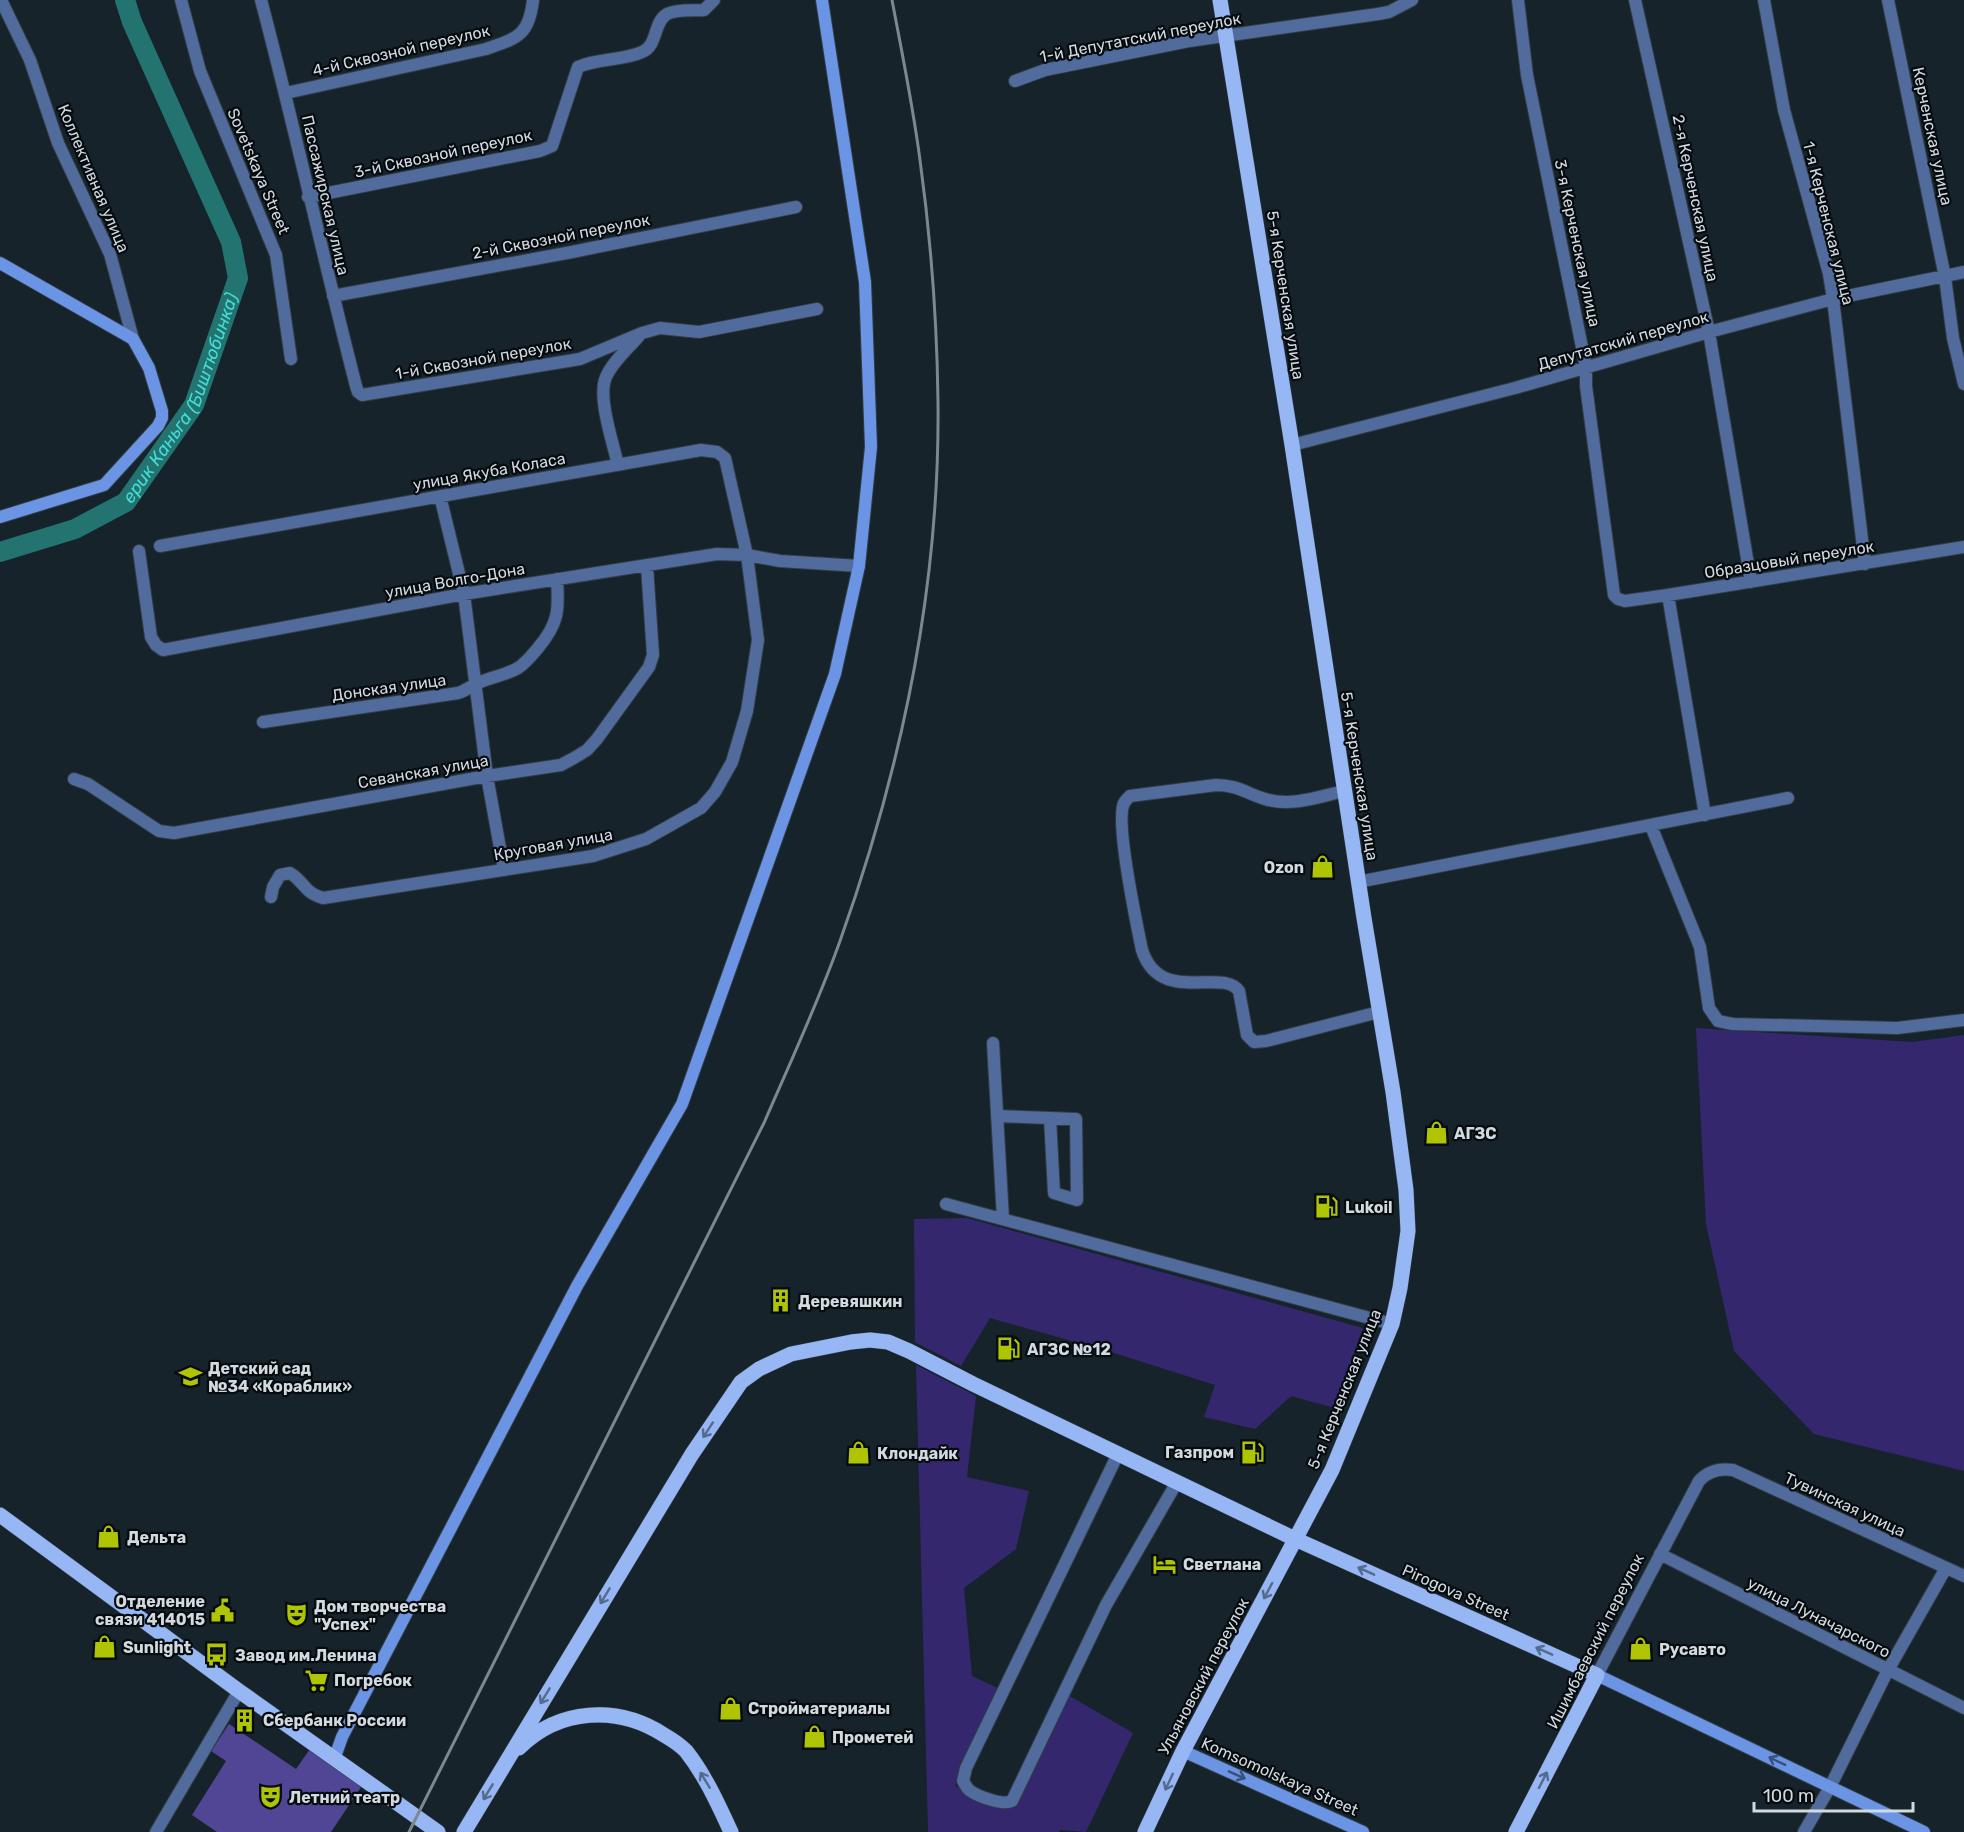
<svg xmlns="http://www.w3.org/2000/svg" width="1964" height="1832" font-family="Rubik,sans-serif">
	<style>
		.green { fill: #34276e }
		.forest { fill: #514696 }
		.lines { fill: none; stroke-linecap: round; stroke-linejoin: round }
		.river { stroke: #237470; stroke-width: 20 }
		.street-casing { stroke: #303d44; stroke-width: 14 }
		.secondary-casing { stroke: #303d44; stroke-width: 14 }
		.primary-casing { stroke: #303d44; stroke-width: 16 }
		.street { stroke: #516b9c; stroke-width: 12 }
		.secondary { stroke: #6b94e4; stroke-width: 12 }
		.primary { stroke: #96b7f4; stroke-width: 15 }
		.rail { stroke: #7d878e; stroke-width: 3 }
		.oneway { stroke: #556a8d }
		.oneway2 { stroke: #38507a }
		.labels { text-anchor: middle; stroke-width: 4.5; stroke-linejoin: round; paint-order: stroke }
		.street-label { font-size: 16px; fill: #d2dae0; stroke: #060b0f }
		.poi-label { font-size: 16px; font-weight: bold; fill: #d2dae0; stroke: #060b0f; text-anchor: start }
		.water-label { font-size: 18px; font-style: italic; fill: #44ddd6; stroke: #060b0f }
	</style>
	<rect width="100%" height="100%" fill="#16232b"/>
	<path class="green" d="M1696,1028L1912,1042L1964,1035V1471L1814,1434L1734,1351L1706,1224Z
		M967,1218L1363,1328L1335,1408L1291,1396L1255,1429L1204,1417L1215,1385L1114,1353L990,1318L961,1366L915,1342L914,1219Z
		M916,1365L976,1396L967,1477L1029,1491L1016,1549L964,1588L972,1676L1000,1689L955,1786L1004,1807L1012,1801L1058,1689L1133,1733L1086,1832L1060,1830L1059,1832H928Z"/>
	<path class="forest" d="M229,1724L296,1769L310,1749L361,1787L331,1832H217L192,1815L226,1761L211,1751Z"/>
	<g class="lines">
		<path class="river" id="s1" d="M0,552L75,529L126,502L194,405L238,278L231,242L132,22L125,0"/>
		<defs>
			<path id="street" d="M1,0L30,60L58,143L110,254L133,339
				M181,0L200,71L276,255L291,359
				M261,0C295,128 323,258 356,386L358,392L362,395L580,359L642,333L660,328L699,332L817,309
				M1518,0L1527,75L1586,367V386L1614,595L1618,599L1625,601L1668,595L1964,547
				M1635,0L1709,332L1751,582
				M1764,0L1784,110L1829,274L1833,299L1865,564
				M1888,0L1945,277L1953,338L1964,384
				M1015,81L1045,70L1189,41L1378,14L1389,12L1412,0
				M286,93L486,49C517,38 529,36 533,0
				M308,197L540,151L552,146L578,67C598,58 622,61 642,52C658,46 653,22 667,14C677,9 692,11 704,10L714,0
				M333,296L572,252L796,207
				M1292,445L1515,388L1709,332L1833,299L1964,272
				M618,465C613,442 597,397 606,377C613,361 628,349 639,336
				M440,496L464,594L487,776L504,870
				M160,546L701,450L717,452L725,458L747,555L758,640L747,711L732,762L715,792L701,808L646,839L593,856L323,898C303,892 306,883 290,873L280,875L273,887L271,897
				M139,551L151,637L156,645L163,650L464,594L717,554L747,555L780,561L859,566
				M1668,595L1705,815
				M263,722L458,693C465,691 471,686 478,683C491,677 506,675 518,668C526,663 532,655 538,648C559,623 559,610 557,579
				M74,779L88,784L159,831L174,833L487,776L561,765L574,758L587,750L597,739L649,667L653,655L647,566
				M1344,791C1318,797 1291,807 1265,799C1246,793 1237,785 1216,785L1130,796C1129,797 1125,801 1124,803C1115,821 1137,926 1142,950C1160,1006 1222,967 1239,991L1247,1035L1254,1042L1266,1041L1379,1012
				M1651,826L1700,947L1709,1008L1718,1021L1733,1024L1897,1028L1964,1020
				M1358,882L1788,798
				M993,1043L1003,1219
				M997,1116L1076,1119L1077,1200L1054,1193L1050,1118
				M946,1204L1392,1324
				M1118,1454L966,1768L963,1781C965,1784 966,1787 969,1790C977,1796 1003,1806 1012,1801L1106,1605L1177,1482
				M1660,1554L1964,1708
				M1597,1675L1699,1481C1708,1471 1719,1468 1733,1470L1964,1576
				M156,1832L239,1691
				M1804,1832L1830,1787L1888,1670L1946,1568"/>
			<path id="secondary" d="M0,263L133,339L149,368L162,411V418L158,426L104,485L0,517
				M1597,1675L1924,1832
				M1183,1751L1363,1832
				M335,1757L342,1737L577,1286L682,1104L835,674L859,566L871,447L865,282L822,0"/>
			<path id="primary" d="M0,1515L239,1691L438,1832
				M519,1748C559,1708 618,1705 664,1735C671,1739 680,1745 686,1751C705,1775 718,1804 731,1832
				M464,1832L692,1454L741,1382L759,1369L791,1354L851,1342L870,1340L888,1342L909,1351L973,1384L1295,1539L1597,1675L1516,1832
				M1145,1832L1183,1751L1332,1470L1392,1324L1400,1288L1408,1231L1406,1190L1393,1092L1364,918L1292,445L1220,0"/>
		</defs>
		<use href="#street" class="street-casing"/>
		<use href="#secondary" class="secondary-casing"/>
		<use href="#primary" class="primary-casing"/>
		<use href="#street" class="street"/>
		<use href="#secondary" class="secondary"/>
		<use href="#primary" class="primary"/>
		<path class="rail" d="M409,1832L764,1123C790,1063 818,1003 840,941C901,770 940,585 938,402C937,321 931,240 920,160C913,106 902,53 892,0"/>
	</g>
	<defs><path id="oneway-shaft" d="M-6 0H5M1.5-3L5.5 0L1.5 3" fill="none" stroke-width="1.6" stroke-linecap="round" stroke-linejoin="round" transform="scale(1.5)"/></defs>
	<g class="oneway">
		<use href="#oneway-shaft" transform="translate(708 1430) rotate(123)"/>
		<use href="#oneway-shaft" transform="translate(1366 1571) rotate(-156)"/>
		<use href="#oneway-shaft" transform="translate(1268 1591) rotate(118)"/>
		<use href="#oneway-shaft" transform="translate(605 1596) rotate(121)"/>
		<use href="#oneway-shaft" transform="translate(1544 1651) rotate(-156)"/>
		<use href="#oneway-shaft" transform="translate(545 1696) rotate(121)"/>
		<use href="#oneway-shaft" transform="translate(705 1780) rotate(-121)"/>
		<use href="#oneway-shaft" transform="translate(1543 1780) rotate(-63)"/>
		<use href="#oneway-shaft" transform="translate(1169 1782) rotate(115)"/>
		<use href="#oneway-shaft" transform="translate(488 1792) rotate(121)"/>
	</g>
	<g class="oneway2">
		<use href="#oneway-shaft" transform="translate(1777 1761) rotate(-154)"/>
		<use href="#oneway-shaft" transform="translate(1237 1775) rotate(24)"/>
	</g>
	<defs>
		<symbol id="shop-bare" viewBox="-9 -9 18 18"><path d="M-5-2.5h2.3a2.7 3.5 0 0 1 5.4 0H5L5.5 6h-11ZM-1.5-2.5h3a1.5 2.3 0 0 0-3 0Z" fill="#afc503" stroke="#060b0f" stroke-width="2.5" paint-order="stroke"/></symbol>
		<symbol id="fuel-bare" viewBox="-9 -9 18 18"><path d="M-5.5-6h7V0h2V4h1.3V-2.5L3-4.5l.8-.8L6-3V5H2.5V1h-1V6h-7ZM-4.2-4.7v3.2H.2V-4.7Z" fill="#afc503" stroke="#060b0f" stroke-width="2.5" paint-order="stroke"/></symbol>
		<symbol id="building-bare" viewBox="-9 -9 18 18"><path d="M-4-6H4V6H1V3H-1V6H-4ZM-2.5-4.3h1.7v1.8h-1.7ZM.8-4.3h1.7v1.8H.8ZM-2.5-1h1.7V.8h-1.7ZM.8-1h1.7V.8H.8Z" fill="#afc503" stroke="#060b0f" stroke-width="2.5" paint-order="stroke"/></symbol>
		<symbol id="school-bare" viewBox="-9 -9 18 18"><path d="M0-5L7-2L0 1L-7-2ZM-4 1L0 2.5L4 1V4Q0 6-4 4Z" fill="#afc503" stroke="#060b0f" stroke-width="2.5" paint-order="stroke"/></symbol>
		<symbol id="hotel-bare" viewBox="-9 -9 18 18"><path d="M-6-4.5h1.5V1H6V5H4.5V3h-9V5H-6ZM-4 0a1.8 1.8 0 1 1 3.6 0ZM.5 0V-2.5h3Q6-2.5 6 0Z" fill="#afc503" stroke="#060b0f" stroke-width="2.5" paint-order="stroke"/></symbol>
		<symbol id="civic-bare" viewBox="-9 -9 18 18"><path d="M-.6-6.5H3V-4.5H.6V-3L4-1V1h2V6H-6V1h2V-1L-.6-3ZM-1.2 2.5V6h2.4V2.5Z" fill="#afc503" stroke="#060b0f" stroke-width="2.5" paint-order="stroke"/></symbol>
		<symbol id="theatre-bare" viewBox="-9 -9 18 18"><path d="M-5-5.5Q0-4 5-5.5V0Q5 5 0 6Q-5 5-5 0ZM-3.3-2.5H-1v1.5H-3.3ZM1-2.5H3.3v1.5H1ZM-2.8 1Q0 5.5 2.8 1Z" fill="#afc503" stroke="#060b0f" stroke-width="2.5" paint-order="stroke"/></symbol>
		<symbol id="bus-bare" viewBox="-9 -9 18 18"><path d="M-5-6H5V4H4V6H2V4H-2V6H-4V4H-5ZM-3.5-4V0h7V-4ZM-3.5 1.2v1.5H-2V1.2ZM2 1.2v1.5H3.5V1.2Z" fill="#afc503" stroke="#060b0f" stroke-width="2.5" paint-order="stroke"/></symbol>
		<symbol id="supermarket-bare" viewBox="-9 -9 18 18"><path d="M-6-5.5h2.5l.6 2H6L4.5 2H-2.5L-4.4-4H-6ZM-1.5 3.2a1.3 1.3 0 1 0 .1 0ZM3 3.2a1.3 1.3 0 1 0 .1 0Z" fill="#afc503" stroke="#060b0f" stroke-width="2.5" paint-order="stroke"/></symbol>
	</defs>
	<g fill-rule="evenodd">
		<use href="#shop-bare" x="1306" y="850" width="33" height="33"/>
		<use href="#shop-bare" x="1420" y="1116" width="33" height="33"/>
		<use href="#fuel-bare" x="1310" y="1190" width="33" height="33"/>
		<use href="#building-bare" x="764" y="1284" width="33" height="33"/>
		<use href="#fuel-bare" x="992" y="1332" width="33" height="33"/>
		<use href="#school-bare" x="174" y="1360" width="33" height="33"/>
		<use href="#fuel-bare" x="1236" y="1436" width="33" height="33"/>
		<use href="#shop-bare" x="842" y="1436" width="33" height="33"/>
		<use href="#shop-bare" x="92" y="1520" width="33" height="33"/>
		<use href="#hotel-bare" x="1148" y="1548" width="33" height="33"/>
		<use href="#civic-bare" x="206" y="1594" width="33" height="33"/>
		<use href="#theatre-bare" x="280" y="1598" width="33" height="33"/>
		<use href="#shop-bare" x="88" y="1630" width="33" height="33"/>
		<use href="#shop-bare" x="1624" y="1632" width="33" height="33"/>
		<use href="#bus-bare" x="200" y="1638" width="33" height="33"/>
		<use href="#supermarket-bare" x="300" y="1664" width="33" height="33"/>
		<use href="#shop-bare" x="714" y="1692" width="33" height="33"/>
		<use href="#building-bare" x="228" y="1704" width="33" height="33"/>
		<use href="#shop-bare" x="798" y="1720" width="33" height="33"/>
		<use href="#theatre-bare" x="254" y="1780" width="33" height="33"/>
	</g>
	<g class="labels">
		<g class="street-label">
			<text transform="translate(1140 37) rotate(-11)" y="6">1-й Депутатский переулок</text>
			<text transform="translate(401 50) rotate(-13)" y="6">4-й Сквозной переулок</text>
			<text transform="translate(1933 136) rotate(78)" y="6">Керченская улица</text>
			<text transform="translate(443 153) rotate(-12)" y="6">3-й Сквозной переулок</text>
			<text transform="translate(259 171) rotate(67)" y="6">Sovetskaya Street</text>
			<text transform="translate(94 178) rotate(67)" y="6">Коллективная улица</text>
			<text transform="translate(326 195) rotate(77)" y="6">Пассажирская улица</text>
			<text transform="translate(1696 198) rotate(78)" y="6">2-я Керченская улица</text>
			<text transform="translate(1829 223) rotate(76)" y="6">1-я Керченская улица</text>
			<text transform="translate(561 236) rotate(-11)" y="6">2-й Сквозной переулок</text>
			<text transform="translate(1578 243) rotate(78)" y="6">3-я Керченская улица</text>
			<text transform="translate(1286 295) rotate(81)" y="6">5-я Керченская улица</text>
			<text transform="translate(1623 340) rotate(-16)" y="6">Депутатский переулок</text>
			<text transform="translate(483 358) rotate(-10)" y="6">1-й Сквозной переулок</text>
			<text transform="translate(489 471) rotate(-10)" y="6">улица Якуба Коласа</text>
			<text transform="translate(1789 559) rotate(-9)" y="6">Образцовый переулок</text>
			<text transform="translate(455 580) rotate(-10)" y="6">улица Волго-Дона</text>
			<text transform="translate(389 687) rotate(-8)" y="6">Донская улица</text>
			<text transform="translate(423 771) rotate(-10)" y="6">Севанская улица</text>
			<text transform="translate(1360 776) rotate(81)" y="6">5-я Керченская улица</text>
			<text transform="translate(553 844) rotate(-10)" y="6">Круговая улица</text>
			<text transform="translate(1344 1389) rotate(-68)" y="6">5-я Керченская улица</text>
			<text transform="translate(1845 1504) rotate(25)" y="6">Тувинская улица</text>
			<text transform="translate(1456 1592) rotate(24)" y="6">Pirogova Street</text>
			<text transform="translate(1819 1617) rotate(27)" y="6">улица Луначарского</text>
			<text transform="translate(1595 1641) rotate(-63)" y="6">Ишимбаевский переулок</text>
			<text transform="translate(1203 1676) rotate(-62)" y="6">Ульяновский переулок</text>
			<text transform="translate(1280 1776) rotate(24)" y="6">Komsomolskaya Street</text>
		</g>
		<g class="poi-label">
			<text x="1304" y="873" text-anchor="end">Ozon</text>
			<text x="1454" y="1139">АГЗС</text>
			<text x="1345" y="1213">Lukoil</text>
			<text x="798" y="1307">Деревяшкин</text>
			<text x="1027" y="1355">АГЗС №12</text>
			<text x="208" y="1374">Детский сад<tspan x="208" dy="18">№34 «Кораблик»</tspan></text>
			<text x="1234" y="1458" text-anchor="end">Газпром</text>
			<text x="877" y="1459">Клондайк</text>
			<text x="127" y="1543">Дельта</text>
			<text x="1183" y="1570">Светлана</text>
			<text x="205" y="1607" text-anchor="end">Отделение<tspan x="205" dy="18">связи 414015</tspan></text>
			<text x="314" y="1612">Дом творчества<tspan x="314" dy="18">"Успех"</tspan></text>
			<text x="123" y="1653">Sunlight</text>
			<text x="1659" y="1655">Русавто</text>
			<text x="235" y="1661">Завод им.Ленина</text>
			<text x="334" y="1686">Погребок</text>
			<text x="748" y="1714">Стройматериалы</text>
			<text x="263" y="1726">Сбербанк России</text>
			<text x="832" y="1743">Прометей</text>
			<text x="289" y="1803">Летний театр</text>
		</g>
		<g class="water-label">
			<text dy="6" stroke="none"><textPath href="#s1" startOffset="255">ерик Каньга (Биштюбинка)</textPath></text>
		</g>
	</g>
	<path d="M1754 1802v9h159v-9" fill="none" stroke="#d2dae0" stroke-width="3"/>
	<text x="1763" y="1802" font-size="18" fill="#d2dae0" stroke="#060b0f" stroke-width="4.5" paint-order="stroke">100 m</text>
</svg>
